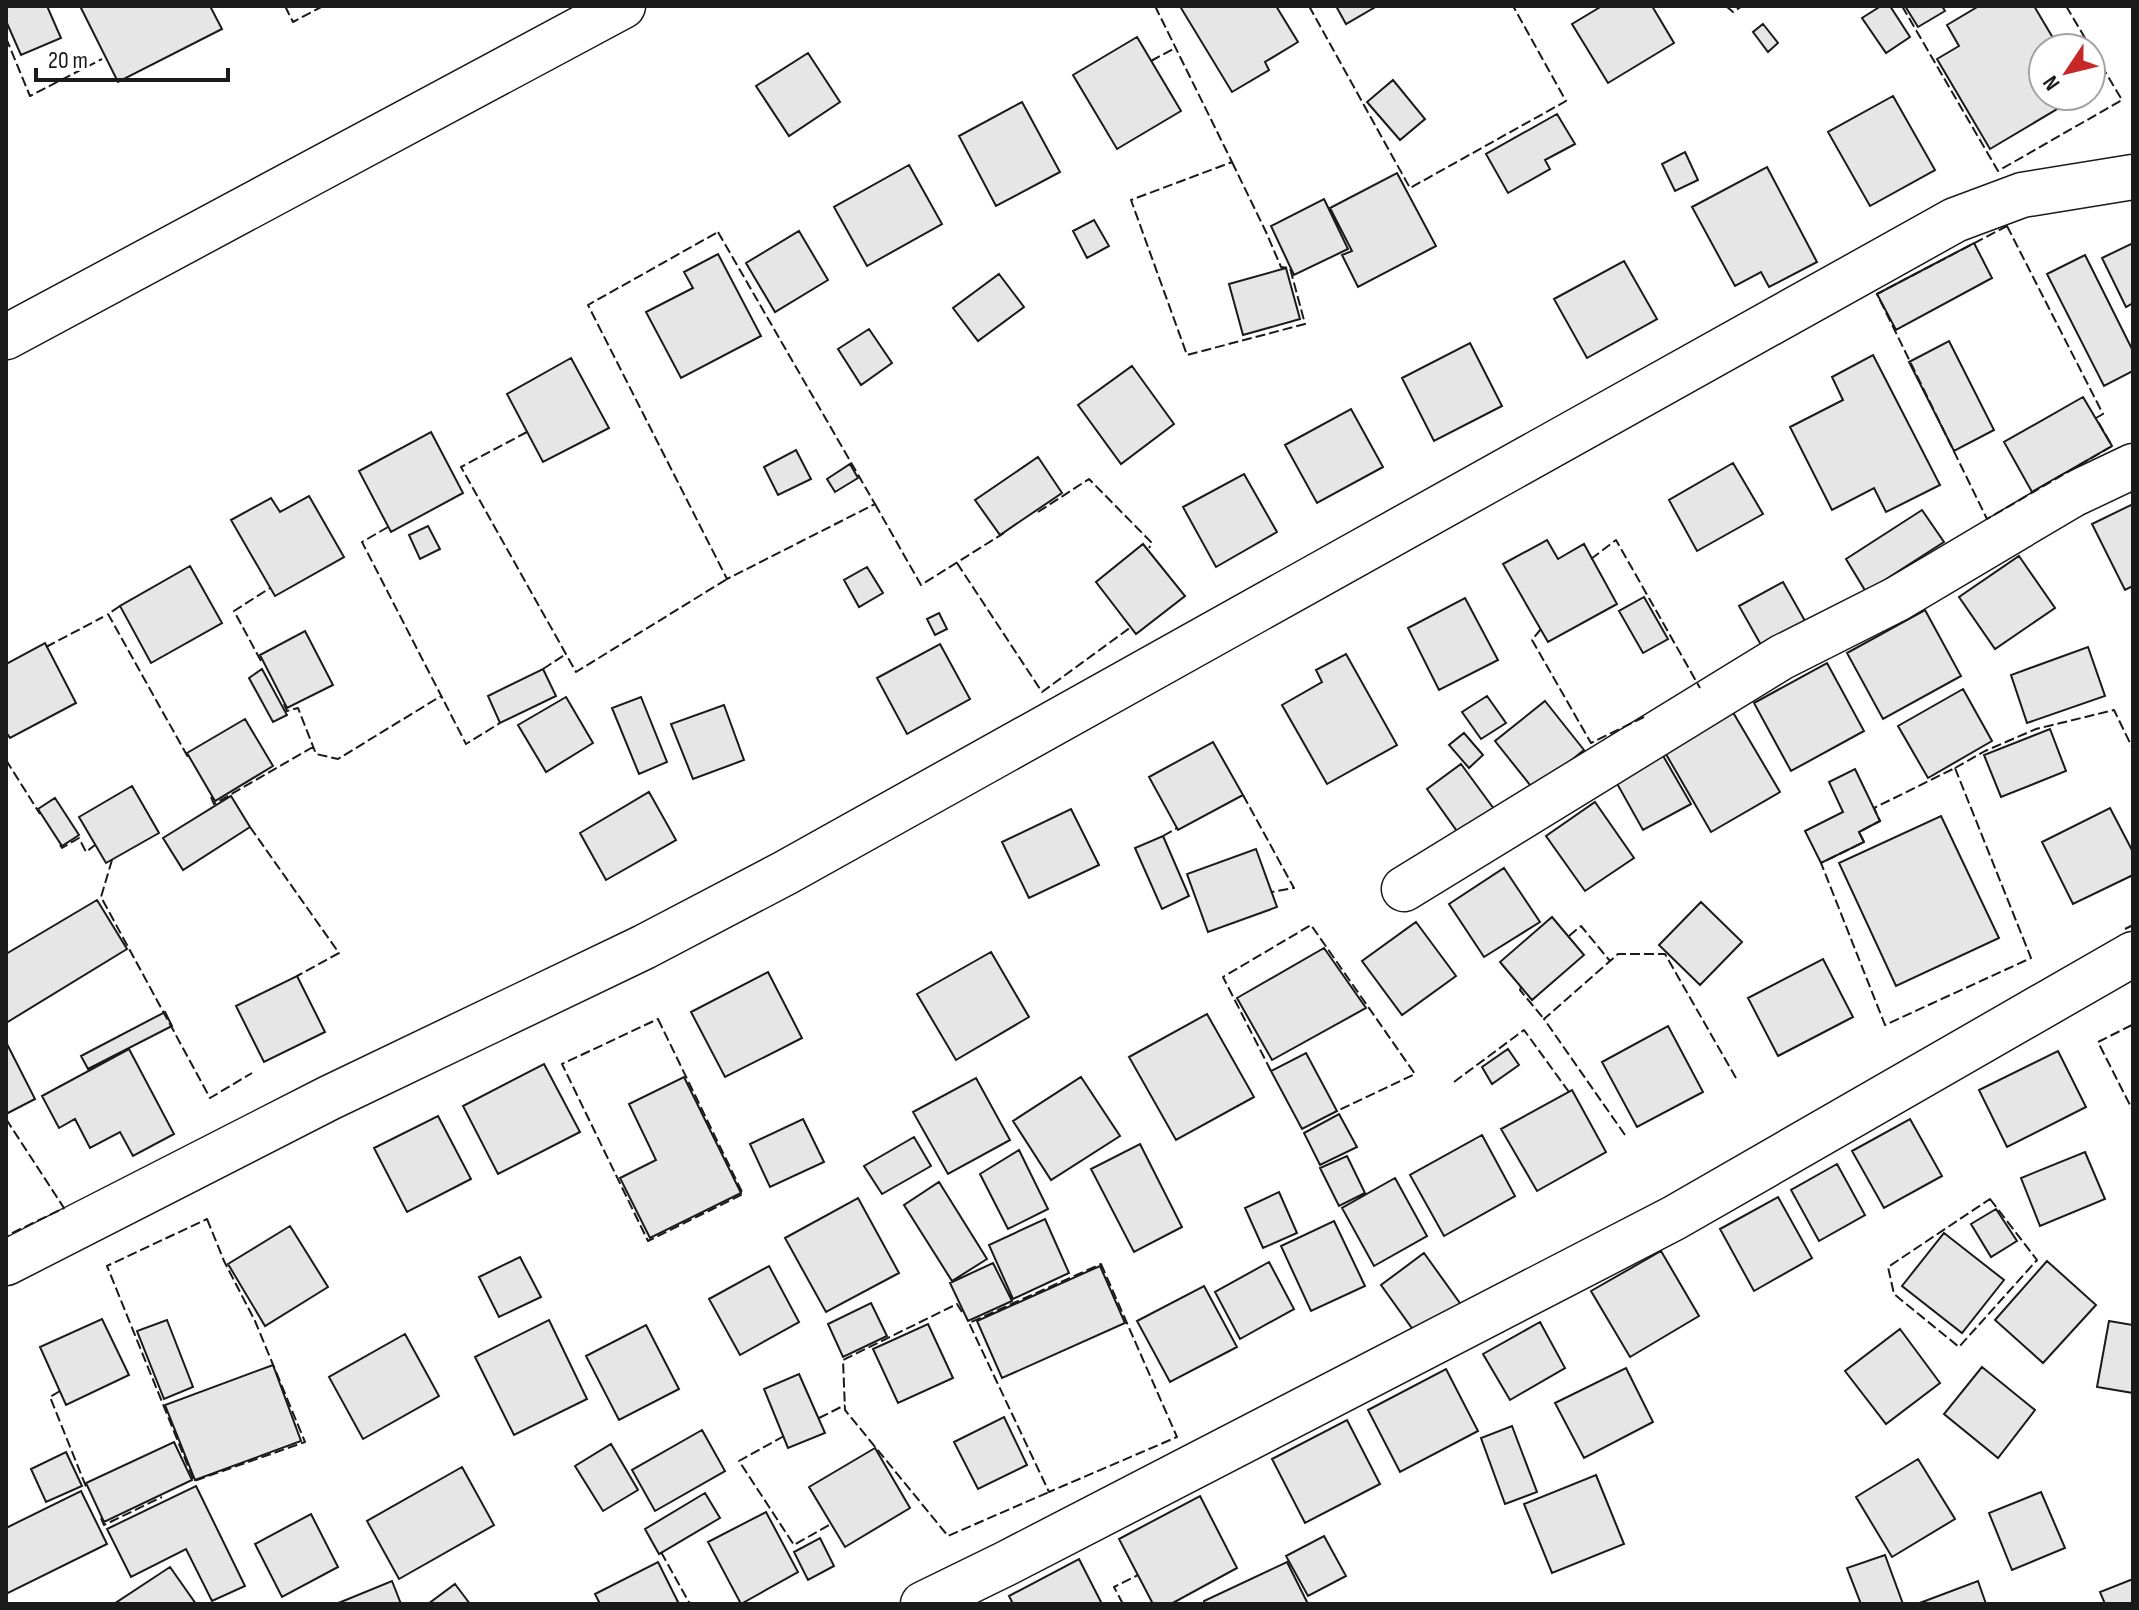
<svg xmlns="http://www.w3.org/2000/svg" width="2139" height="1610" font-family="'Sofia Sans Condensed',sans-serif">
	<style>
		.building { fill: #e6e6e6; stroke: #1a1a1a; stroke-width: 2 }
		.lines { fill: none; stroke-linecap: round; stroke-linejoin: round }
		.minor-casing { stroke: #1a1a1a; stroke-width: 47 }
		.major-casing { stroke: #1a1a1a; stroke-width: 47 }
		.minor { stroke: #fff; stroke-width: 44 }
		.major { stroke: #fff; stroke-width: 44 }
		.fence { stroke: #1a1a1a; stroke-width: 2; stroke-dasharray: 10 4; stroke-linecap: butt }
	</style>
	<rect width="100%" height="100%" fill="#fff"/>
	<path class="building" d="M6,6H47L61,38L21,55L6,21Z
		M80,6H210L222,29L118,82Z
		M1185,6H1276L1298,42L1265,62L1269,70L1232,92L1181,8Z
		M1336,6H1377L1346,24Z
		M1602,6H1652L1674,43L1608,83L1572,24Z
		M1881,6H1890L1910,37L1886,53L1862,18Z
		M1905,6H1942L1945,11L1918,27Z
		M1979,6H2034L2059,48H2043V96H2079L1990,149L1937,59L1959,46L1947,25Z
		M1763,24L1778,43L1768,52L1753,32Z
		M1137,37L1181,111L1117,149L1073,75Z
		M808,53L840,102L789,136L756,86Z
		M1393,80L1425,119L1400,140L1367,102Z
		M1893,96L1935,170L1870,206L1828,132Z
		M1022,102L1060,172L996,206L959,136Z
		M1557,114L1575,144L1545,160L1550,169L1508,193L1486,154Z
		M1685,152L1698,180L1675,191L1662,164Z
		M909,165L942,224L867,266L834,207Z
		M1767,167L1817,262L1769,287L1761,272L1735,286L1692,207Z
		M1397,173L1436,246L1358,287L1342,255L1352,251L1330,208Z
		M1324,199L1348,249L1294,275L1271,226Z
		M1094,220L1109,246L1087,258L1073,231Z
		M799,231L828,280L775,312L746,263Z
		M1974,243L1992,278L1896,330L1877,294Z
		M2133,243V303L2126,307L2102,258Z
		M718,254L761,336L681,378L646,312L693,288L684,272Z
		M2085,255L2133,351V371L2104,386L2047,274Z
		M1624,261L1657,319L1587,358L1554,299Z
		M1286,268L1300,319L1243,335L1229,284Z
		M999,274L1024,307L978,341L953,308Z
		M869,329L892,363L861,385L838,349Z
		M1949,341L1994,430L1954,451L1909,362Z
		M1470,343L1502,406L1434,441L1402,378Z
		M1873,355L1940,485L1886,512L1874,488L1832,510L1790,427L1843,400L1832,377Z
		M571,358L609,428L543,462L507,394Z
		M1132,366L1174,424L1121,464L1078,405Z
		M2083,397L2112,446L2032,492L2004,442Z
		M1351,409L1383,467L1317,503L1285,445Z
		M431,432L463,493L391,532L359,471Z
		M796,450L811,479L778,495L764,467Z
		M1038,457L1062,493L1000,535L975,500Z
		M1733,463L1763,514L1697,551L1669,500Z
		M850,464L858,478L835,492L827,479Z
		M1244,474L1277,532L1216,567L1183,507Z
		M309,496L344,557L275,596L231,520L271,498L280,512Z
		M2133,504V586L2125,590L2092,524Z
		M1922,510L1944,542L1866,592L1846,559Z
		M428,526L440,549L420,559L409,535Z
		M1547,540L1558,559L1584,544L1617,604L1548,642L1503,564Z
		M1143,544L1185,596L1136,634L1096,582Z
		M2019,556L2055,608L1995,649L1959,597Z
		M190,566L222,623L151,663L120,606Z
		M867,567L883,593L859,607L844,580Z
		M1783,582L1809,628L1765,652L1739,606Z
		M1644,597L1668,639L1643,653L1619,611Z
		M1465,598L1498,660L1439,690L1408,628Z
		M1925,610L1961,676L1883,719L1847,653Z
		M939,613L947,629L935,635L927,619Z
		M305,631L333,685L287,708L260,655Z
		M45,643L76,703L10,738L6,732V664Z
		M940,644L970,699L907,734L877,678Z
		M2088,647L2105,696L2027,723L2011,675Z
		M1346,654L1397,745L1327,784L1282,705L1322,682L1316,670Z
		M1827,663L1864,731L1791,771L1754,703Z
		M262,669L287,715L273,722L249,678Z
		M543,669L556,696L500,723L488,696Z
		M1963,689L1992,741L1928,778L1898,726Z
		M1487,696L1506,723L1481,739L1462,712Z
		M566,697L593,743L546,772L518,725Z
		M641,697L667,762L639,774L612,708Z
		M1545,701L1584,750L1534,790L1495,741Z
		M724,705L744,760L693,779L671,724Z
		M1731,709L1780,792L1711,832L1663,749Z
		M245,719L273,766L215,801L187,753Z
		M2050,729L2066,771L2001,797L1984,755Z
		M1464,733L1483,755L1469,768L1449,745Z
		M1213,742L1243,795L1178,830L1149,777Z
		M1662,754L1691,804L1643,830L1615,780Z
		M1461,764L1494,809L1459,834L1427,789Z
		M1855,769L1880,821L1859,832L1864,842L1821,863L1805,831L1843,812L1829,782Z
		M132,786L159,833L106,863L79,817Z
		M649,792L676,840L606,880L580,833Z
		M231,796L250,827L183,870L163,838Z
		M55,798L79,835L62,846L38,809Z
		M1595,802L1634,858L1585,891L1546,836Z
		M2110,808L2133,852V875L2073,904L2042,842Z
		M1071,809L1099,865L1029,898L1002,842Z
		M1941,816L1999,938L1896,986L1839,863Z
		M1163,836L1189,896L1162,909L1135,848Z
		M1256,849L1277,907L1208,932L1187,874Z
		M1504,868L1540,922L1484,957L1449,904Z
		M97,900L127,949L6,1023V954Z
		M1701,902L1742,942L1700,985L1659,945Z
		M1552,917L1584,955L1532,1000L1500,962Z
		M1416,922L1456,976L1402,1015L1362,961Z
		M1324,948L1366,1008L1272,1060L1237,998Z
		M991,952L1029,1017L956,1060L917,994Z
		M1823,959L1853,1017L1778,1056L1748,998Z
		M768,972L802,1038L725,1077L691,1012Z
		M297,976L325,1032L264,1062L236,1006Z
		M165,1012L172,1026L88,1069L81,1056Z
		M1207,1014L1254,1097L1176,1140L1129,1057Z
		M1668,1026L1703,1092L1637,1127L1602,1062Z
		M6,1042L35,1099L6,1114Z
		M129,1049L174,1134L133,1156L120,1132L90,1148L75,1119L59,1128L42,1096Z
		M1508,1049L1519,1065L1492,1084L1482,1067Z
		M2058,1051L2086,1107L2007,1147L1979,1090Z
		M1306,1053L1337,1111L1302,1129L1271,1071Z
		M544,1064L580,1132L498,1174L463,1106Z
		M684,1077L741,1193L650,1238L620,1178L656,1160L629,1104Z
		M1081,1077L1120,1136L1051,1180L1013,1121Z
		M976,1078L1010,1140L948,1174L913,1112Z
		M1572,1090L1606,1152L1537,1191L1501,1129Z
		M1339,1114L1357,1147L1320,1165L1304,1133Z
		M438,1116L471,1179L407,1212L374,1148Z
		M803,1119L824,1162L770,1187L750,1144Z
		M1910,1119L1942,1176L1884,1208L1852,1151Z
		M1482,1135L1515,1196L1444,1236L1410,1175Z
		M914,1137L931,1166L882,1194L864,1166Z
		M1140,1144L1182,1227L1134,1252L1091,1169Z
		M1019,1150L1048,1209L1008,1229L980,1174Z
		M2085,1152L2105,1199L2040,1226L2021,1178Z
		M1347,1156L1365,1193L1339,1206L1320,1168Z
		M1837,1164L1865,1215L1819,1241L1791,1190Z
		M1395,1178L1427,1236L1374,1266L1342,1208Z
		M939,1182L987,1259L952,1281L904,1205Z
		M1279,1192L1297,1233L1263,1248L1245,1208Z
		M1778,1197L1812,1258L1754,1291L1720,1229Z
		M858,1198L899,1273L826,1312L785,1238Z
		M1996,1209L2017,1241L1991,1257L1971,1224Z
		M1045,1219L1069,1273L1013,1299L989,1245Z
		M1334,1221L1365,1286L1311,1311L1281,1246Z
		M290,1226L328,1287L265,1326L228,1264Z
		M1944,1233L2004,1280L1962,1333L1902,1286Z
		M1661,1251L1699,1316L1630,1357L1591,1291Z
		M1424,1253L1462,1306L1419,1338L1381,1285Z
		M520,1257L541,1297L499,1317L479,1277Z
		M2047,1261L2096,1305L2043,1363L1995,1320Z
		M1269,1262L1294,1309L1240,1339L1215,1292Z
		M993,1263L1012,1301L968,1321L950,1283Z
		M769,1266L799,1322L740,1355L709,1299Z
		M1100,1266L1125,1323L1002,1378L977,1321Z
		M1204,1286L1237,1347L1170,1382L1137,1321Z
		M871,1303L887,1336L843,1357L828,1324Z
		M102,1319L129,1375L66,1405L40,1347Z
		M167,1320L193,1387L164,1399L137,1331Z
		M549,1320L587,1399L514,1435L475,1357Z
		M2109,1321L2133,1325V1393L2097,1387Z
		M1540,1322L1565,1368L1510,1400L1483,1354Z
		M928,1324L953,1378L898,1403L873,1349Z
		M646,1325L679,1389L619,1420L586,1356Z
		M1900,1329L1940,1383L1886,1424L1845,1371Z
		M405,1334L439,1396L363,1439L329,1377Z
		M273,1365L301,1441L195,1480L165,1405Z
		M1982,1367L2035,1410L1998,1458L1944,1414Z
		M1626,1368L1653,1422L1584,1458L1555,1403Z
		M1446,1369L1478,1431L1400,1472L1368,1410Z
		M799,1374L825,1433L788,1448L764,1389Z
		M1004,1417L1027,1465L978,1489L954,1442Z
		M1347,1420L1380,1484L1305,1523L1272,1459Z
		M1512,1426L1537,1492L1505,1504L1481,1438Z
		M702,1430L725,1471L655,1511L632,1470Z
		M174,1442L192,1480L104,1522L86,1483Z
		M611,1444L638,1490L603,1511L575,1466Z
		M875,1448L910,1508L845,1547L809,1487Z
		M66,1452L82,1486L46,1502L31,1469Z
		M1918,1459L1955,1519L1892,1557L1856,1497Z
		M462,1467L494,1525L399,1579L367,1521Z
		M1596,1475L1624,1544L1552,1573L1524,1504Z
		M196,1486L245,1586L212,1601L186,1549L131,1577L107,1529Z
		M81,1491L107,1544L6,1594V1528Z
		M2041,1492L2065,1548L2012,1570L1989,1513Z
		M705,1493L720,1518L659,1554L645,1529Z
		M1200,1496L1237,1568L1171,1604H1153L1119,1539Z
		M766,1512L798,1572L741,1604L708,1542Z
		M311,1514L338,1567L282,1597L255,1544Z
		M1324,1536L1346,1576L1308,1596L1286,1556Z
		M820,1538L834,1566L808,1580L794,1552Z
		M1885,1555L1903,1604H1861L1847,1568Z
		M1079,1559L1102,1604H1013L1009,1596Z
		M658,1562L679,1604H600L595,1594Z
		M1287,1562L1308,1604H1205L1204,1601Z
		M170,1567L196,1604H119L117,1602Z
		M2133,1579V1604H2105L2100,1592Z
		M392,1581L401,1604H336Z
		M1978,1581L1986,1604H1917Z
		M455,1584L470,1604H428Z"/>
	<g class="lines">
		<defs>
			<path id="minor" d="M1404,889L1782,657L1897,599L2072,495L2133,466
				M6,1263L329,1098L644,947L785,873L1955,220L2022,195L2133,177
				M923,1604L1007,1563L1674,1218L2133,954"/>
			<path id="major" d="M6,337L623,6"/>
		</defs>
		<use href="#minor" class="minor-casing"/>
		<use href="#major" class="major-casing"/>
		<use href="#minor" class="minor"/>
		<use href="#major" class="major"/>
		<path class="fence" d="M285,6L293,22L323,6
			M1155,6L1232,162
			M1309,6L1410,188L1566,101L1513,6
			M1726,6L1733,12L1742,6
			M1902,6L1998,171L2122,100L2091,48
			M2066,6L2091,48
			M6,38L30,96L102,59
			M1151,61L1175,48
			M1232,162L1266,232L1281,267L1290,268L1305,324L1187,355L1131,200Z
			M2007,226L2103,414L2096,418L2112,446L1987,519L1877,294Z
			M718,232L875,504L727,579L588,305Z
			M527,432L461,467L576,672L727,579
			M875,504L921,585L1004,533
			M1038,512L1089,479L1152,543L1149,548
			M388,527L362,542L466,744L500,723
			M1591,559L1616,540L1700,688
			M957,563L1042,692L1131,627
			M120,606L108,614L189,759
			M1541,629L1532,640L1591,743L1644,717
			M46,647L103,617
			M261,661L234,611L270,588
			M543,669L566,654
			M284,704L287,711L298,708L316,754L338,759L441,696
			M6,760L40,814
			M1955,768L2031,958L1885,1025L1821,863L1864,842L1859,832L1880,821L1874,808Z
			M1955,768L1985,751L2036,729L2114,710L2133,749
			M1243,795L1294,888L1272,892
			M211,797L214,804L313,747
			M250,827L339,953L297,976
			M1163,836L1177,828
			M60,845L62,848L79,838L86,852L95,845
			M112,860L101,897L210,1098L252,1073
			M2125,929L2133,925
			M1569,936L1581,926L1610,961
			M1521,987L1520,990L1544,1019
			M658,1019L743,1194L648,1241L562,1064Z
			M2132,1025L2098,1042L2133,1111
			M1271,1071L1223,977L1311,925L1415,1074L1337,1111
			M1454,1082L1524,1030L1569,1092
			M6,1119L64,1208L6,1236
			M1625,1135L1544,1019L1618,954H1665L1736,1078
			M1990,1199L2037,1260L1959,1347L1894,1294L1888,1267Z
			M207,1219L224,1261L255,1321L305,1442L194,1481L107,1266Z
			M1101,1264L1177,1437L1049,1492L969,1323Z
			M962,1312L957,1304L843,1360L845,1410L948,1536L1049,1492
			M60,1391L50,1397L87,1489
			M819,1418L845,1405
			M784,1436L739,1461L794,1545L829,1525
			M101,1518L104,1525L162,1497
			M661,1552L690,1604
			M1123,1604L1114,1587L1138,1575"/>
	</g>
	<rect width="2139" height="1610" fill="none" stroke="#1a1a1a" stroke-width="16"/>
	<g transform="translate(2067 72) rotate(235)"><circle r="38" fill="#ffffff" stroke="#a3a3a3" stroke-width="2"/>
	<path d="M0-6L14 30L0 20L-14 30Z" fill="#c62828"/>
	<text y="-12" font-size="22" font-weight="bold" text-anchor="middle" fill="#1a1a1a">N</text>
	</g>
	<path d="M36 68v12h192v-12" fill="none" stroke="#1a1a1a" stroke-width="4"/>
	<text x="48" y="68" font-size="24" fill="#1a1a1a" stroke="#ffffff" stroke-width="6" paint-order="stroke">20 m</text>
</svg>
